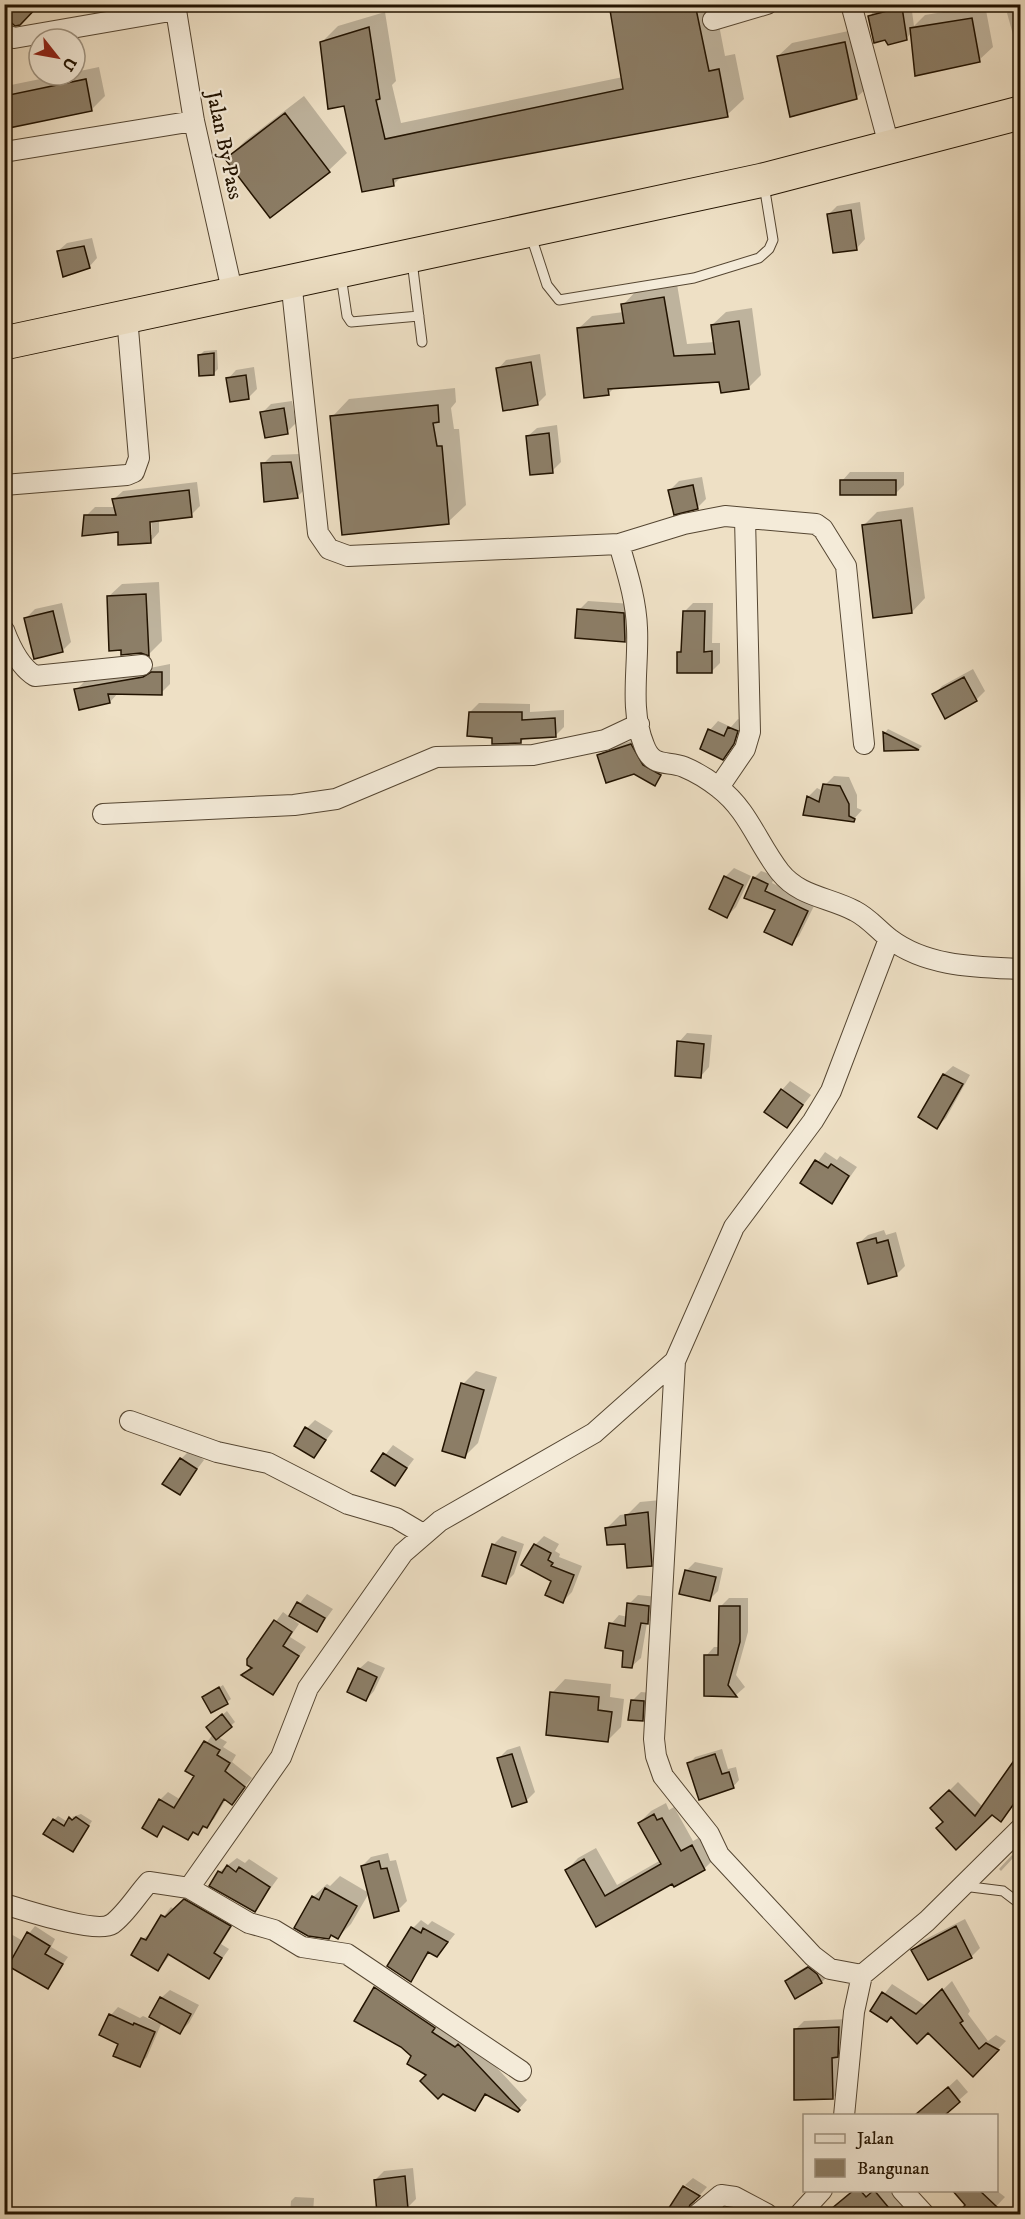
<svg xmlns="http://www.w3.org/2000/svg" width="1025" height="2219" font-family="'IM FELL DW Pica',serif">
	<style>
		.shadow { fill: #0003; fill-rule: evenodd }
		.building { fill: #8c7e67; stroke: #221301; stroke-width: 1.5 }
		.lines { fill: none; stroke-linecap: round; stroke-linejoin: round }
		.service-casing { stroke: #554632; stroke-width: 11 }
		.minor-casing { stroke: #554632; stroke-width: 22 }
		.trunk-casing { stroke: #221301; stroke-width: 35 }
		.service { stroke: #f4ebd9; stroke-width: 9 }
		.minor { stroke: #f4ebd9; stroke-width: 20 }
		.trunk { stroke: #eee0c5; stroke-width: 33 }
		.labels { text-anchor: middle; stroke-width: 4.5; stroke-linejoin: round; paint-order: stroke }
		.street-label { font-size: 21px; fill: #221301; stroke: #f4ebd9 }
	</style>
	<rect width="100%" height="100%" fill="#eee0c5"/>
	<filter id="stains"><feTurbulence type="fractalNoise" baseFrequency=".00333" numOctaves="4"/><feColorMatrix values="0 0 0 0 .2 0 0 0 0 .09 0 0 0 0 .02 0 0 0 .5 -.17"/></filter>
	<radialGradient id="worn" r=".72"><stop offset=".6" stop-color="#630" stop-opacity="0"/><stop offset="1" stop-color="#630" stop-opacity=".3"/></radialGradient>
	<path class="shadow" d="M611,4H715L725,56L735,54L744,99L727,115L402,176L394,184L345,104L322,42L338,26L385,12L396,81L392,85L401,123L623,77Z
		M870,4H911L914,26L925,15L985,5L993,47L979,60L912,32L906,39L870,16L872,14Z
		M1016,4H1020V48L1017,49L1007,13Z
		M858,29L870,85L856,98L778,56L792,43Z
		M99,67L105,96L92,109L4,128L6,86L60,75H75V72Z
		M304,96L347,153L329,170L270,216L227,159L245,141Z
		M860,202L865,239L857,248L828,215L837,206Z
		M92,238L97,258L89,267L58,251L67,243Z
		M677,284L687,344L715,342L712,325L726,312L752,308L761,375L748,388L720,380L615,387L608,394L578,329L592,316L624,312L623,305L636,291Z
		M217,350L218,369L214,373L200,355L204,351Z
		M540,354L546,395L537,404L498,369L506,360Z
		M254,367L257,389L249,397L228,379L236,370Z
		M455,388L456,402L451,408L454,429H459L466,505L448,522L332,417L349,399Z
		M292,401L296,423L287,432L262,413L271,404Z
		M557,425L561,462L552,471L528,436L537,428Z
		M300,454L306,488L297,497L263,464L272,455Z
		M850,472H904V485L895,494L842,481Z
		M702,477L706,499L697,508L670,490L679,481Z
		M197,482L200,506L191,515L159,520V532L151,541L86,516L95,507H116L114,499L123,491ZM148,515H151L152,535H149Z
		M913,507L925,598L912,612L863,526L877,512Z
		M159,582L162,641L149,654L108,597L122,584Z
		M588,601L632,604L633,632L625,640L579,610Z
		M62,603L71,642L62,651L26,618L35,609Z
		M693,603H713L712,643H720V663L711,672L678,652L683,648L684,612Z
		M170,664V684L161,693H118L110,702L76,690L85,681Z
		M973,669L985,691L976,700L934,695L942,686Z
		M479,703L530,704V712L564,710V727L556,735L525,737L521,742L494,736L470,712Z
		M738,719L746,722L742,734L723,758L710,730L718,721L731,727Z
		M888,729L922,746L919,749L885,750V733Z
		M638,739L666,768L655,784L599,756L605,749Z
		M834,776L849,777L857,795V808L862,810L853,820L808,797L817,788L823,791L825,785Z
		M734,868L751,876L736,907L727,916L725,877Z
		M761,871L775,876L772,883L815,904L799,936L791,943L777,910L754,878Z
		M687,1033L712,1035L709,1067L701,1076L679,1042Z
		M953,1066L970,1075L946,1118L937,1127L920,1117L944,1074Z
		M790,1081L811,1095L787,1126L782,1090Z
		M825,1152L837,1160L840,1156L857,1167L832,1202L802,1183Z
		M884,1230L886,1235L896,1232L905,1266L897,1274L869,1282L859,1243L868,1235Z
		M476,1371L497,1377L478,1443L465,1456L463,1384Z
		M315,1420L333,1431L314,1456L307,1428Z
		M393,1445L414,1459L395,1484L373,1470Z
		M190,1450L204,1460L179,1493L181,1459Z
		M661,1500L664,1551L651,1564L607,1528L620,1515L628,1514L640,1502Z
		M502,1536L524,1544L514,1574L505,1583L493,1545Z
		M544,1536L559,1544L555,1551L560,1554L559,1557L582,1566L572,1592L563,1601L535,1545Z
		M695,1562L723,1568L718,1591L710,1599L686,1571Z
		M307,1594L333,1609L317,1631L291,1615Z
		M638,1595L657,1597V1613L647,1623L641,1658L632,1666L611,1624L619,1615L628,1617L629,1604Z
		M729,1598H748V1632L736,1675L745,1687L736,1695H705L706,1656L714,1647H720V1607Z
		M283,1612L299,1624L290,1637L306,1647L273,1693L243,1675L252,1666L248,1659Z
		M368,1661L385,1668L374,1691L366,1700L359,1669Z
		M565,1679L611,1684L610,1697L624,1699L621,1727L608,1740L552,1693Z
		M223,1685L231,1699L227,1702L204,1697Z
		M641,1692L652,1693L651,1711L642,1720L633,1700Z
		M227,1711L235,1722L218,1737L227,1742L223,1747L236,1755L232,1762L252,1778L232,1803L226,1799L214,1819L198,1833L195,1831L188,1838L165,1826L157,1835L160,1800L168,1792L181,1800L196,1775L187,1770L213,1734L212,1724Z
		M1020,1744V1796L1001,1820L992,1813L945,1821L932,1808L958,1782L983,1807L1020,1756L1015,1753Z
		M520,1746L535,1792L526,1801L498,1759L507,1750Z
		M722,1749L728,1769L736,1767L739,1780L733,1787L689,1764L695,1757Z
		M666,1803L669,1810L674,1807L693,1841L704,1835L716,1857L704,1869L673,1881L597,1925L567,1870L578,1858L596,1848L617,1885L661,1860L639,1823L651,1811Z
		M81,1814L92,1821L73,1851L54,1820L58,1816L68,1822L79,1823L72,1817Z
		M388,1853L390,1861L396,1860L407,1901L398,1910L362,1866L371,1857Z
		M1012,1855L1014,1857L1001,1871L999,1869Z
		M237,1858L245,1863L249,1859L278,1878L255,1910L219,1872Z
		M340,1876L369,1893L351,1924L338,1937L332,1934L313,1897L327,1884L330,1886Z
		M194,1892L238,1917L221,1944L229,1949L209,1977L171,1954L158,1970L143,1939L153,1931L171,1907L175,1910Z
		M965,1919L980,1948L971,1957L929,1978L913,1950L922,1941Z
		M421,1920L428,1925L432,1921L455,1934L437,1956L430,1952L410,1980L413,1928Z
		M35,1926L55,1939L51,1947L68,1957L47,1987L4,1962V1930L23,1941Z
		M818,1960L830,1974L822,1982L787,1981L795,1973Z
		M383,1979L468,2037L527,2100L518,2110L487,2093L475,2109L428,2075L402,2046L357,2021L375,1987Z
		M952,1981L970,2011L968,2014L988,2041L996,2035L1006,2041L973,2075L928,2031L872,2010L892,1984L926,2006Z
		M170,1990L199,2005L189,2023L180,2032L162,2022L147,2057L139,2065L120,2043L111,2015L118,2007L140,2018L143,2016L158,2023L161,1998Z
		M847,2019L841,2089L833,2098L796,2029L804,2021Z
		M957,2079L968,2092L959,2100L943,2116H917Z
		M413,2168L416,2199L407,2208L375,2180L384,2171Z
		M693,2178L707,2187L700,2195L685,2185Z
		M684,2187L695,2199V2207L690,2214H666Z
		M853,2190H898L908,2202L895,2214H827Z
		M954,2190H996L1005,2197L989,2214H963L961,2212L967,2205Z
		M295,2197L314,2198L313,2214H290L291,2201Z
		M738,2200L744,2214L754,2208L765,2214H717L732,2202Z"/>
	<path class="building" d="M4,4H40L20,25L15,26L4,16Z
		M609,4H695L709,71L719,69L728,117L393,179L394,186L362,192L344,106L328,109L320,42L369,27L380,99L376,100L385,139L623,89Z
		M902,7L907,40L888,45L885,40L874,43L868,16Z
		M972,18L980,62L915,76L910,28Z
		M845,42L857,99L790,117L777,56Z
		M86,79L92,111L4,129V96Z
		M285,113L330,172L270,218L225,159Z
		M851,210L857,250L833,253L827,214Z
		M84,246L90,268L63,277L57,251Z
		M664,297L674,356L715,354L711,325L739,321L749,389L721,393L719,382L608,389L609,395L584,398L577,328L624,323L621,304Z
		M214,353V375L199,376L198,355Z
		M531,362L538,405L503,411L496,368Z
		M246,375L249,399L230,402L226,378Z
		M438,405L439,422L433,423L437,446H442L449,524L342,535L330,416Z
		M284,408L288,434L265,438L260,412Z
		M549,433L553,473L530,475L526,436Z
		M291,462L298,498L264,502L261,463Z
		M840,480H896V495H840Z
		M693,485L698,509L674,515L668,490Z
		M189,490L192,517L150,522L151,543L118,545V532L82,536L84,515H116L112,499Z
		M901,520L912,613L873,618L862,525Z
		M146,594L149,656L141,653L121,655V650L109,651L107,596Z
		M577,609L624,613L625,642L575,638Z
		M53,611L63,652L34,659L24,618Z
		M683,611H705L704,652L712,651V673H677V652H681Z
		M151,672H162V695L108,694L110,703L79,710L74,689L143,677Z
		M964,677L977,701L945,719L932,694Z
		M469,712H522V720L555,718L556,737L521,739V743L492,744V738L467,736Z
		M728,727L738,731L734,744L723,760L700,749L708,729L724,736Z
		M883,732L919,750L884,751Z
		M631,744L643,765L661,775L655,786L634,774L606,783L597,755Z
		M823,784L840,786L849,804V816L855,819L854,822L803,815L807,796L819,802Z
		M724,876L743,885L727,918L709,909Z
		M753,877L768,884L765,891L808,911L792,945L764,932L775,910L744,898Z
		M677,1041L704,1044L701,1078L675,1076Z
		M943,1074L963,1084L937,1129L918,1117Z
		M781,1089L803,1105L787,1128L764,1112Z
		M815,1160L828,1168L831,1164L849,1176L832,1204L800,1183Z
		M876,1238L877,1243L888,1240L897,1276L868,1284L857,1243Z
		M461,1383L484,1390L465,1458L442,1451Z
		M305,1427L326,1440L314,1458L294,1446Z
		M383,1453L407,1468L395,1486L371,1471Z
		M180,1458L197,1469L180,1495L162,1484Z
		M648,1512L652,1566L627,1568L625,1544L607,1545L605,1528L626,1525L625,1515Z
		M492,1544L516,1552L506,1584L482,1576Z
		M534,1544L551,1553L548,1560L553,1563L551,1566L574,1575L563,1603L545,1595L551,1581L521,1565Z
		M685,1570L716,1577L710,1601L679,1594Z
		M297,1602L325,1618L317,1632L289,1616Z
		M627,1603L649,1606L648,1624L641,1623L632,1668L622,1667L623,1651L605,1648L609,1623L625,1626Z
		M719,1606H740V1642L728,1685L737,1697L704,1696V1655H718Z
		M274,1620L292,1632L283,1646L299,1656L273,1695L241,1675L252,1668L247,1665V1659Z
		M358,1668L377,1677L366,1701L347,1692Z
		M219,1687L228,1704L211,1713L202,1697Z
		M550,1692L599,1697L598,1710L612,1712L608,1742L546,1735Z
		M631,1700L644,1701L643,1721L628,1720Z
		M222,1714L232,1727L216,1740L206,1727Z
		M204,1741L220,1750L217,1755L230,1763L225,1771L245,1787L232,1805L224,1799L207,1828L203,1826L198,1835L193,1832L188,1840L163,1826L157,1837L142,1828L159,1799L174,1808L194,1776L185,1771Z
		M1020,1752V1795L1001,1822L992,1815L956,1850L936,1828L943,1822L930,1808L949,1790L975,1816Z
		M512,1754L527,1802L512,1807L497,1758Z
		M715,1754L722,1774L729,1772L734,1788L699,1800L687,1763Z
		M654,1814L657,1820L662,1818L681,1851L692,1845L705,1870L674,1887L672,1884L596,1927L565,1870L584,1859L605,1896L661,1864L638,1823Z
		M69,1817L72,1820L76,1817L89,1826L73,1852L43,1834L53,1819L64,1826Z
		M379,1861L381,1869L387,1868L399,1911L374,1918L361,1866Z
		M227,1865L236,1872L239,1867L270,1887L255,1912L209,1886L218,1871L222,1873Z
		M325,1888L357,1906L338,1939L331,1935L329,1939L308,1936L294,1928L312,1896L319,1900Z
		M184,1899L231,1926L214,1953L222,1958L209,1979L168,1954L158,1971L131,1955L141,1938L146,1940L161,1915L165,1917Z
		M956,1926L972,1958L928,1980L911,1950Z
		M411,1927L421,1933L423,1928L448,1942L437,1957L428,1952L411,1982L387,1966Z
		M27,1932L50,1946L45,1954L63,1964L48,1989L8,1966Z
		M808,1967L817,1974L822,1983L795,1999L785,1981Z
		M374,1987L435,2028L432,2032L455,2047L458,2044L520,2110L518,2112L485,2094L475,2111L443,2094L438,2099L420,2081L426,2075L407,2064L411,2056L401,2047L354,2021Z
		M942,1989L963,2021L960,2023L979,2049L986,2043L999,2050L973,2077L928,2033L917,2044L891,2017L887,2022L870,2011L882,1992L916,2014Z
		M160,1997L191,2014L180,2034L149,2017Z
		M109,2014L133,2025L134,2023L155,2032L140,2067L113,2056L118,2044L99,2035Z
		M839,2027L838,2057L832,2058L833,2099L794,2100V2029Z
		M948,2087L960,2102L945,2115H915Z
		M405,2176L408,2209L377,2213L374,2180Z
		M683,2186L700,2196L690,2205L686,2214H665Z
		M854,2190H860L866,2197L874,2190L894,2214H825Z
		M952,2190H979L997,2207L990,2214H957L965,2205Z"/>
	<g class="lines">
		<defs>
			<path id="service" d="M531,236L547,285L559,300L694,278L759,258L769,249L773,240L764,185
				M412,261L422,342
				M341,276L347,316L351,322L419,316
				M963,1886L1003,1891L1020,1904"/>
			<path id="minor" d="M175,4L194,121L233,295
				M851,4L890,149
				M713,20L767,4
				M4,34L14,38L176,10
				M4,152L194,121
				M291,280L318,533L329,549L348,556L619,544L684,524L725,516L816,524L823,529L846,566L864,744
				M4,485L127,475L134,472L139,458L127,317
				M619,544C627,572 636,599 637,628C639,666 629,709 644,745C653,769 667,760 684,767C696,772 709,780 719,788C748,810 758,844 780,872C800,897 829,897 855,911C869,918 878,930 890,939C927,967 977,967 1020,969
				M4,630C10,646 20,667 35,676L142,665
				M719,787L745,749L750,732L745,518
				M103,814L294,805L336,799L436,757L533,755L605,740L639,724
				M675,1361L654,1739L656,1756L663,1776L709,1834L719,1855L813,1956L830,1969L862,1975
				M130,1421L217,1452L268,1463L348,1504L396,1518L423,1534
				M189,1888L249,1923L274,1930L302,1947L347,1954L521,2071
				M4,1904C24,1910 97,1934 112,1924C126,1914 137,1895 149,1882L189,1888L281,1757L308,1688L403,1553L440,1521L594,1433L675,1361L734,1227L813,1121L831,1091L889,939
				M844,2116L854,2012L862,1975L927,1921L1020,1829
				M902,2190L924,2214
				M698,2214L721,2195L735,2197L767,2214
				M800,2214L822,2190"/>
			<path id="trunk" d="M4,343L763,180L1020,113"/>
		</defs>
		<use href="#service" class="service-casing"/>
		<use href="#minor" class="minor-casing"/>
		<use href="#trunk" class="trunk-casing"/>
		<use href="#service" class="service"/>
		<use href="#minor" class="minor"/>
		<use href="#trunk" class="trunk"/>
	</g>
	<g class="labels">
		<g class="street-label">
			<text transform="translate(225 145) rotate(78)" y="7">Jalan By Pass</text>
		</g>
	</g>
	<rect width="1025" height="2219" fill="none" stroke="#eee0c5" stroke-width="24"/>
	<rect x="6" y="6" width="1013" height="2207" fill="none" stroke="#221301" stroke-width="3"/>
	<rect x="12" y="12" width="1001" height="2195" fill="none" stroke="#221301" stroke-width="1.5"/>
	<rect x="803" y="2114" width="195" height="78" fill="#f4ebd9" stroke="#a09583" stroke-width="1.5"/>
	<rect x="815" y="2134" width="30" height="9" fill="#f4ebd9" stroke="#a09583" stroke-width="1.5"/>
	<text x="857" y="2144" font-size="18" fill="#221301">Jalan</text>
	<rect x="815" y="2159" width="30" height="18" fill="#8c7e67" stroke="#a09583" stroke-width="1.5"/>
	<text x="857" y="2174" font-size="18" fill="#221301">Bangunan</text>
	<g transform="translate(57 57) rotate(121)"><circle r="28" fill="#f4ebd9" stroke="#a09583" stroke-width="1.5"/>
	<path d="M0-4.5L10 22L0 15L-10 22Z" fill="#8f2418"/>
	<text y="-9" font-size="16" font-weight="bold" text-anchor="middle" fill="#221301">U</text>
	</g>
	<rect width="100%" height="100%" filter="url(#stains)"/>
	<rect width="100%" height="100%" fill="url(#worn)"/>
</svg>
